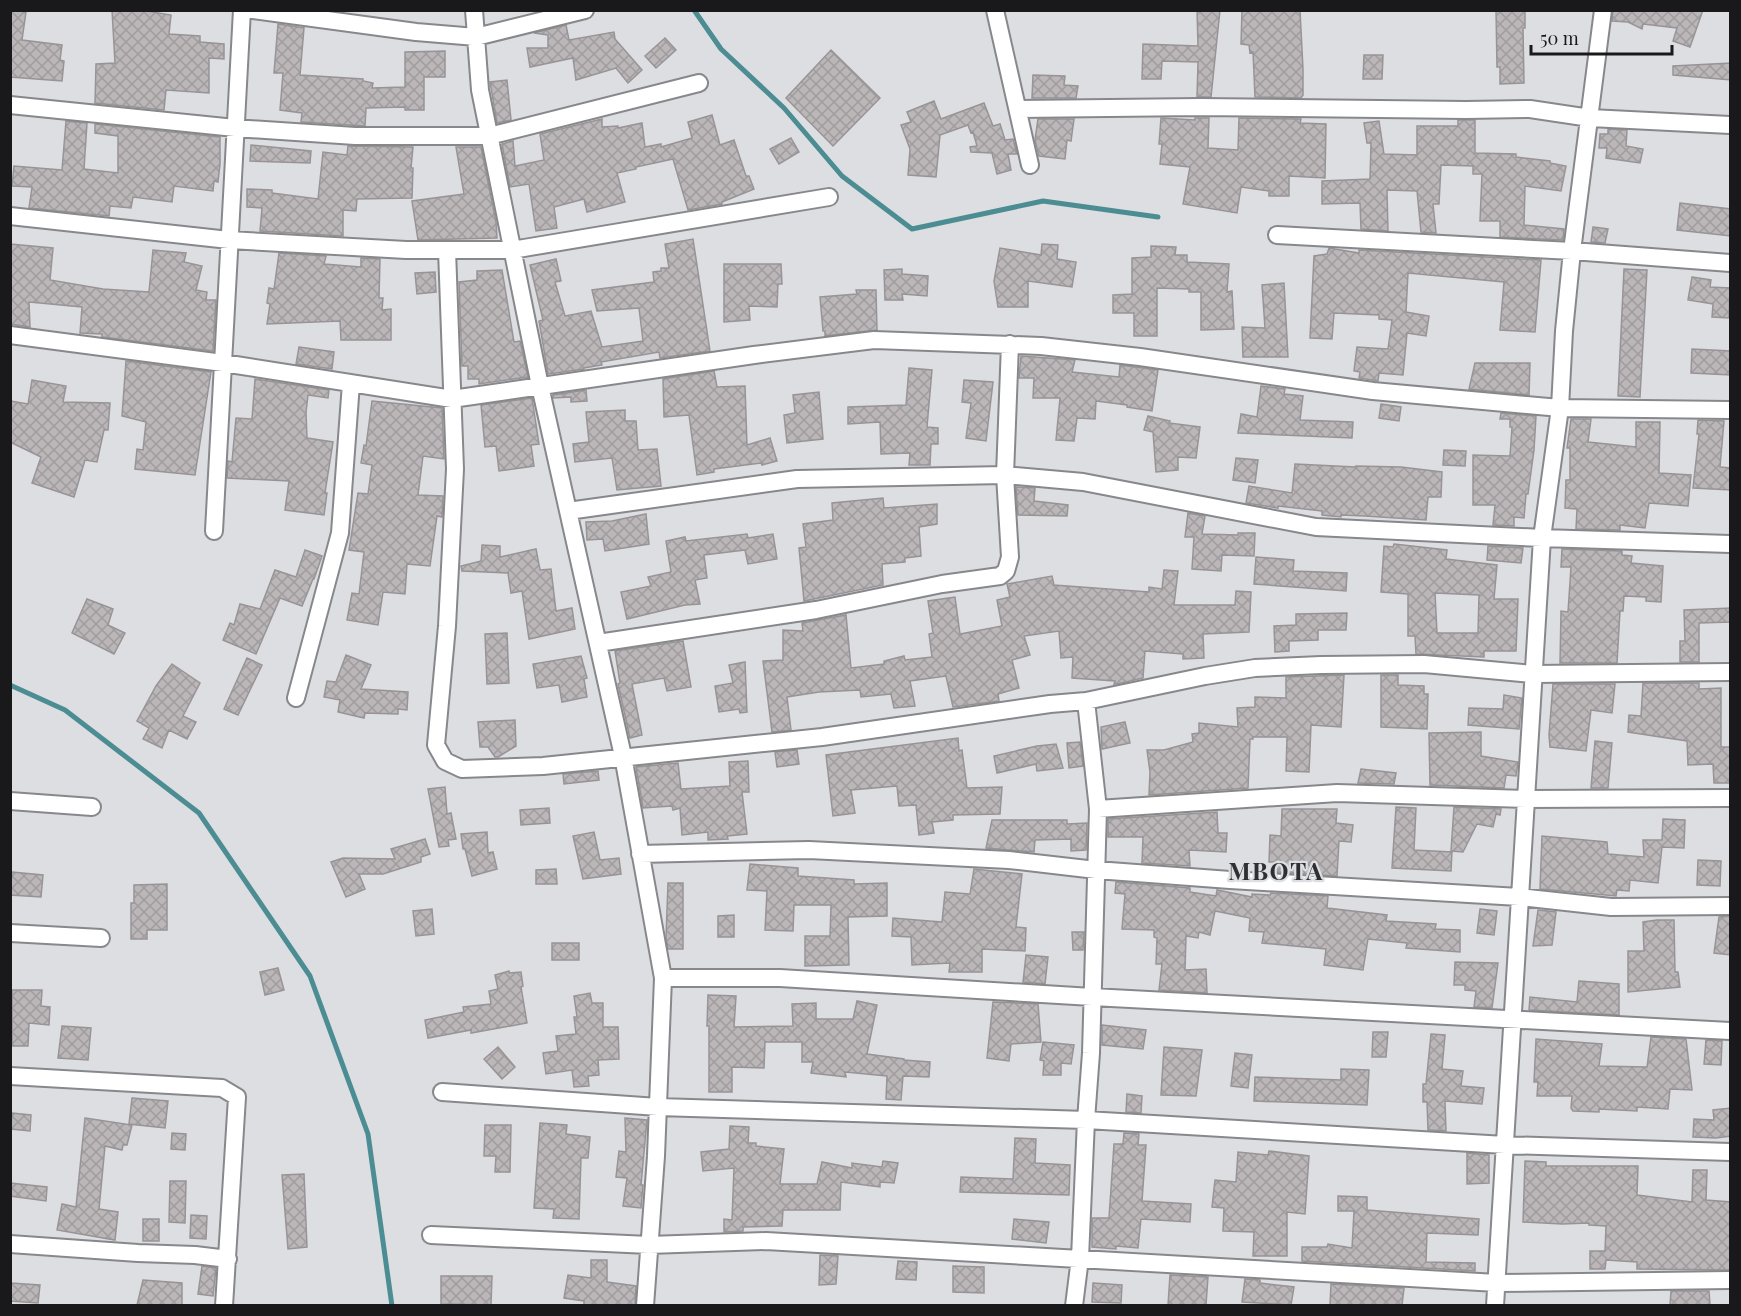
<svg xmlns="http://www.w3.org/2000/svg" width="1741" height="1316" font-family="'Playfair Display',serif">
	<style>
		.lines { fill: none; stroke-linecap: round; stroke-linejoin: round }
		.stream { stroke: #4b8d92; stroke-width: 5 }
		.building { fill: url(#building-cross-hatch); stroke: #989496; stroke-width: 1.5; fill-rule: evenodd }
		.minor-casing { stroke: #87888c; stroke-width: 20 }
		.minor { stroke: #fff; stroke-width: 16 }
		.labels { text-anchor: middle; stroke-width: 4.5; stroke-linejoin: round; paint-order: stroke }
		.district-label { font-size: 24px; font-weight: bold; letter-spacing: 1.5px; fill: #2e2f32; stroke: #dddee2 }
	</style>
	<defs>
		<pattern id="building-cross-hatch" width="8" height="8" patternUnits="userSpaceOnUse" patternTransform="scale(1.5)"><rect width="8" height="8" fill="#bbb6b8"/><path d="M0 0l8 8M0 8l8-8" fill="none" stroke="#a09c9e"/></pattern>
	</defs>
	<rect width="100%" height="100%" fill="#dddee2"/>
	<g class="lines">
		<path class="stream" d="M694,10L721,49L784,108L842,176L912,229L1043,201L1158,217
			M10,685L65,710L199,813L310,976L368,1134L392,1306"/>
	</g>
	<path class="building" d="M10,10L26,12L22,40L62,45L60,60L64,61L62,81L10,77Z
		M112,10H141L171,15L169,34L200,36V42L224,44V59L209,58V93L166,90L164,110L95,103L96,64L115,63Z
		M1197,10H1220L1211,97H1197L1198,62L1162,61L1161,79H1142L1143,44L1198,46Z
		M1242,10H1300L1303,69V95L1301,98L1255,97L1253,52L1250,53L1249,45L1241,44Z
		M1496,10H1525V28H1523L1524,83L1500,84V67H1497Z
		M1613,10H1703L1690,47L1673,41L1677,28L1643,24L1642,29L1628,22L1612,21Z
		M278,24L304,28L300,75L363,79V81L373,83L372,88L405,87V52L445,51V77H424V110H405V107L366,108L365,126L301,122L302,113L280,110L283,73H274Z
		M566,25L569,40L614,32L615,39L642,70L628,83L616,68L576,80L573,58L530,67L527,48H548V35L534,33Z
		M665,38L676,50L656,68L645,56Z
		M831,50L880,98L833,146L786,98Z
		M1364,55H1383L1382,79H1363Z
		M1731,63V80L1673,75V66Z
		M1033,75L1065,76L1064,85L1078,86L1076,98H1032Z
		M507,80L511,120L497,123L490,82Z
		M934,101L941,119L984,103L993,126L1000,124L1005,140L1013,139L1017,154H1008L1011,170L997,174L992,153L971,152L970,147L977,146L973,132L971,133L968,125L940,135L936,177L908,175L910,149L901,125L911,122L907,112Z
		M712,115L720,145L734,140L746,176H749L754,189L722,202V204L688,210L673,159L636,167V169L617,173L625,202L587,212L584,199L554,207L557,228L536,231L529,184L510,187L502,144L513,141L515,166L544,160L540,134L602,119V127L618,126V128L642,123L645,147L661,144V147L692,138L688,122Z
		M1161,118L1195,120V118H1209L1208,148L1238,150L1239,118L1301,119L1300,123L1326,124L1325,178L1289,176V196H1269V191L1241,187L1237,213L1183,204L1190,167L1160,164L1162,144H1159Z
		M1038,119H1074L1071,141L1067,140L1065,159L1039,156L1035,140Z
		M1458,120H1475V153L1516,154V157L1550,161V163L1566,166L1561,191L1525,186L1524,225L1564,229L1563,240L1500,237V221H1480L1482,174H1473V166L1441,165L1439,204H1433L1436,233L1421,232L1417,191L1387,190L1388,231L1361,229L1360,203L1322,204V181L1370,179L1371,143H1367L1364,123L1379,121L1384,154L1417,155V126H1458Z
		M66,121L87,123L84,169L118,173V136L95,133V124L220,137V164L218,182L214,181L213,191L174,186L172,202L133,197L131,208L110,206L109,216L29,208L32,187L12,186L14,166L62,170Z
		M1608,129L1627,130L1626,146L1643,149L1640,163L1606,158L1607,148H1599L1600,134H1608Z
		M791,138L799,152L779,164L770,149Z
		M251,145L311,151L310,163L250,161Z
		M348,146L413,147L411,168H413L412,198L357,199L356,211L343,210V236L260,231L262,208L247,207V189L272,190V193L318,199L323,152L347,155Z
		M456,147H481L496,222L497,238L418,240L412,201L464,194Z
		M1680,203L1731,209V236L1677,230Z
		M1593,227L1608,229L1605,243L1591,242Z
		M693,239L710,351L660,358L659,352L601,362L602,365L584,368V369L548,374L539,321L543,320L530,265L556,259L561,281L555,282L565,316L591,311L602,347L643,341L639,308L597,311L592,290L654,282L653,272L661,271V268H669L665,244Z
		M10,244L53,248L50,280L103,289L149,292L153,250L186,253L184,262L202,266L196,290L207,292L206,300H216L213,351L102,337V334L80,333L82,307L29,302L30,327L10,324Z
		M1042,244L1058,245L1057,259L1076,262L1072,287L1028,281V307H998L994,281L1000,248L1041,255Z
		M1151,246L1176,247L1175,255H1187V262L1229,264L1227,292L1232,291L1234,329L1201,330V292H1189V289L1157,288V336H1134V313H1113V295L1132,294V258L1151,257Z
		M1329,248L1359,253V250L1541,260L1535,332L1500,330L1504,282L1408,273L1406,312L1429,316L1426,336L1407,333L1403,375L1379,373L1378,381L1359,378L1360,372L1354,371L1357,347L1388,349L1392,320L1379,319V315L1334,313L1332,339L1310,338L1314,256L1327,254Z
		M279,253L326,256L324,264L361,267V258L380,259L379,298H383L382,310L391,309V340H341L340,321L267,324L270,304L267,303L269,288L274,289Z
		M724,264H781L782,284H778L777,307L749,306L750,320L724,322Z
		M902,269V274L928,276L927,296L902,294L903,300H885L884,270Z
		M1624,269L1647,270L1640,397L1618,396Z
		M502,270L514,342L520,341L528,377L479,384V379H468V366H462L459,282L477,280V271Z
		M435,272L436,292L417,294L415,273Z
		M1692,277L1711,280L1710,287L1730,288L1729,318L1712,317L1713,304L1688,300Z
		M1284,283L1288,357H1243L1242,327L1265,328L1262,285Z
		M856,290H876L877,330L825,336V331H823L820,297L857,294Z
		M299,347L334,352L332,369L296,364Z
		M1692,349L1731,351V375L1691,373Z
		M1021,356L1075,360L1072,372L1119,377L1120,365L1158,370L1152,411L1127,407V405L1096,401L1095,419L1077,418L1074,441L1056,440L1060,398H1033L1034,378H1019Z
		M126,361L211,372L195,475L135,469L137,449L143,450L146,422L122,416Z
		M1475,363H1530L1529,395L1469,389Z
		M909,368L932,370L927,427L938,428V444H931L930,465H909L910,453L881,454L880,422L848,424V407L906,405Z
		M714,371L717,387L745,386L747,445L770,438L777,461L762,465L761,463L714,469V472L697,475L689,415L664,417L663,379Z
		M255,379L329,390L328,398L308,395L306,412L307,438L333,442L325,493H327L324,515L285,510L289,481L227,478L228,461L232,462L236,418L252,419Z
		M32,380L66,386L63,402L110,403L108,430H104L97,462L85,460L74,497L32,483L41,457L10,442V401L28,404Z
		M964,380L993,382L986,441L966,438L971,403L962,402Z
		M1261,386L1285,389L1284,394L1303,396L1300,420L1353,422L1352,438L1238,433L1241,414L1257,417Z
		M586,390L587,401L571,402V397L553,398V395Z
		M819,392L823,439L787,443L784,415L795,413L793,395Z
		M532,398L539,444L531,445L534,466L499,471L496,446L485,447L481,405Z
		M372,401L442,408L444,459L423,456L418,495L443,496L442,517L437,516L430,566L407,564L405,594L383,592L378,625L347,620L352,593L359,594L364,552L349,550L358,493L368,494L372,465L361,463L364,445L366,446Z
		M1381,404L1401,407L1399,421L1379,418Z
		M625,410V421H636L638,450L657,449L661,486L617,490L612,458L575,462L573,444L589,442L586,412Z
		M1501,413L1536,416L1534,450L1528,494H1526L1524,518L1514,517V526L1493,525L1495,505H1473V455L1510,456L1512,427H1510V419H1500Z
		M1148,416L1170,421L1169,423L1200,427L1196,458L1178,457V470L1156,472L1153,432L1144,430Z
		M1571,419H1591L1588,442L1636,447V422H1660L1659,473L1691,475L1688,506L1649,503L1645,528L1620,525V530L1576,529L1577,509L1565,508L1566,480H1570V448H1567Z
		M1698,420L1724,421L1720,467L1731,468V490L1693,488L1699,434H1697Z
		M1444,450L1466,451L1465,466L1443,465Z
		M1236,458L1258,460L1255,483L1233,480Z
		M1295,464L1356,467V466L1401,467L1442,472L1441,497H1428L1426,520L1365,516L1341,515V517L1322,515V511L1278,506V508L1246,503L1249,486L1292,493Z
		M1016,487L1035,488L1034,501L1068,505L1067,516L1018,515Z
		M883,498L884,508L937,504V524L919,527L921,556L905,558V562L882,564L883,585L804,601L799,548L806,547L803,524L833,520L832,503Z
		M1188,513L1205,516L1202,534L1238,535V533H1255L1254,556L1222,555L1221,571L1192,569L1194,537H1185Z
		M646,514L649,544L605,551L603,539L587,540L586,522L612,521Z
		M747,534L748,538L773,534L777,559L748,564L745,550L704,555L707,578L695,580L700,604L685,605L627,619L621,592L651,586L648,577L671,572L666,541L685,537L686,541Z
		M1394,544L1447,550L1446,559L1497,565L1494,599H1518L1516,651H1484V657L1416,654L1415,636H1408V594L1381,592L1384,546L1393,547ZM1435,593L1479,595L1478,633H1437Z
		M482,545L500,546V557L536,549L540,570L551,569L556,611L572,608L575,629L529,639L522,591L511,593L508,573L462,571L461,566L481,561Z
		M1488,546L1523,548L1521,563L1487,560Z
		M1562,549L1622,551V555L1632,556L1631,563L1663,566L1661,602L1646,601V597L1624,596L1623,611H1620L1617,663H1560L1561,611L1568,612L1571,567H1561Z
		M305,550L322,556L314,579H313L302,606L280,598L256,654L223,640L230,623L234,625L240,604L260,609L275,570L296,577Z
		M1256,557L1294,560L1293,571L1347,573L1346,591L1254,584Z
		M1164,570L1178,571L1174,605H1235L1236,591L1251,592L1249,632L1203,634L1204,658L1183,659V654L1145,651L1143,678L1117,684H1114L1115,681L1072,678L1073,657L1061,658L1059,631L1024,636L1030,655L1012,660L1019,688L998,694L999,701L953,707L946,676L910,681L915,706L894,708L891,694L861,697L860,690L819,692L787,697L791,730L772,732L763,661L783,660V630L803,631L802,623L846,615L851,668L884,664V661L904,656L905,660L932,657L929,634L933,633L928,601L955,597L960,634L1002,626L997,600L1010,597L1007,584L1052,576L1054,585L1149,592V587L1162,589Z
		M87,599L113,609L108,625L125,633L114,654L72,633Z
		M1731,608V622L1699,623V662H1680V641H1685L1684,610Z
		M1347,613L1346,630H1318V640L1289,641V651L1275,652L1274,626L1296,625V614Z
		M507,633L509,683L487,684L485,634Z
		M683,641L691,687L667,691L664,678L632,684L642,735L630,738L618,684L620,683L615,651Z
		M346,655L371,665L361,689L408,692L407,710L398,709V714L365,713L364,718L338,712L340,700L324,697L327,681L336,682Z
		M581,656L587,678L584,679L587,697L562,702L559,685L537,688L533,664Z
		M247,658L262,665L238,715L224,709Z
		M745,662L747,712L740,713L739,709L719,712L715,686L733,683L729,665Z
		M172,664L200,683L183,716L196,722L187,739L169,730L162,748L143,739L149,728L137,721L156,686Z
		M1344,675L1341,727L1311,725L1309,772L1286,771L1287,737H1253V739H1250L1248,788L1149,795L1150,772L1147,750H1164L1193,742L1192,734L1199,733V723L1238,727L1237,708L1255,707V697L1286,698V677Z
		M1381,675H1398V685L1424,686V694H1428L1427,729L1381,727Z
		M1643,683H1699V689L1721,688V747H1731V783H1714L1713,764L1688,765L1687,741L1628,732L1629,715L1641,716Z
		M1553,684H1615L1612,713L1591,710L1586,751L1550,747L1549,735Z
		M1504,695L1522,698L1519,729L1468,725L1469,708L1503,709Z
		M515,720L516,746L498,757H495L488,747H480L478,722Z
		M1125,722L1130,743L1102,749L1101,727Z
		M1481,732V756L1518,762L1516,776L1506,775L1504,788L1430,785L1429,733Z
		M958,738L959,751L962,750L967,788L1002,787L1000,814L953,815V820L932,822L934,833L919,835L916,805L899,806L897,786L851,790L855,813L833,816L826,755Z
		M1595,741L1612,743L1608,788H1591Z
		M1080,742L1083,766L1069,768L1067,743Z
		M1056,744L1063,768L1037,771L1036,764L997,773L994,756L1037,746Z
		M797,750L799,764L777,767L775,752Z
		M748,761L749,792H742L747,834L727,836L728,839L708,840V832L682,835L680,808L673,810L672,806L643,808L636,767L678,763L681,789L730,786L729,762Z
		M1361,769L1396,773L1394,784L1358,783Z
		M598,771L599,780L564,784L563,774Z
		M445,787L447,814L451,813L456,839L448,840L449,846L439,847L428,789Z
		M1396,807L1416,808L1414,850L1452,852L1451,871L1392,868Z
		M1454,807L1501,809L1500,815L1496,814L1493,827L1477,824L1463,852L1451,851Z
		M549,808L550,823L521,825L520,810Z
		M1282,809H1337L1336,823L1353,825L1351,842L1339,841L1337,876L1274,872L1276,862H1269L1270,835L1281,836Z
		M1217,812L1218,833H1227L1226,852L1189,850L1190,866L1142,863L1143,837H1108V819Z
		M1663,819L1685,820L1684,848L1662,847L1658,883L1630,880L1629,891L1617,890L1616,896L1540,889L1542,836L1607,842L1608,854L1644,857L1643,840H1662Z
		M992,820H1067V824L1087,823L1086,850L1071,851V839L1035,840L1034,852L986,848Z
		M487,832L488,853L493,852L497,869L472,876L465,849H463L461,834Z
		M594,832L600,860L619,858L621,874L583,879L573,836Z
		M425,839L430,854L421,857V862L383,874H359L365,889L346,897L331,862L343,858L395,859L391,849Z
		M1698,860L1721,861L1720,886L1697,885Z
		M750,864L798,868V876L854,880V884L887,883V916L848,917L849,965L805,966V936H830L831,905H794L793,931L765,930L767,891L747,890Z
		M556,869L557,884H536V870Z
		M974,869L1022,874L1016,927L1026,928L1025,951L982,949V972H949L950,963L912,965L911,937L892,936L893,918L942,922L945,892L970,894Z
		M12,872L43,875L41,897L10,895Z
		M1116,882L1190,888V892L1216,896L1217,890L1252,897V894L1270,895L1271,893L1328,896L1327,908L1387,915L1386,921L1436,924L1435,929L1460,930V952L1406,948L1407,943L1368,939L1363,970L1324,965L1326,949L1262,943L1264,932L1249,931L1250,918L1215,911L1210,935L1199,932L1198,938L1186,936L1185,970L1206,969L1207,993L1159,990L1162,964H1156L1157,938L1154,937V930L1122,929L1125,894L1115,893Z
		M668,883H683V949H668L666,938Z
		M167,884V930H147V939H131V903H134V885Z
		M432,909L434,934L416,936L413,911Z
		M1480,909L1497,911L1494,935L1477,933Z
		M1538,910L1556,912L1552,945L1533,946Z
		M734,915V937H718V916Z
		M1731,916V955L1714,953L1719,917Z
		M1657,920H1674L1675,972H1678L1680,987L1628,992V951H1644L1643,922Z
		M1072,932H1084L1083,950H1073Z
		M552,943H579V960H552Z
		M1026,955L1048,957L1045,984L1023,982Z
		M1455,962L1498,963L1492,1008L1474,1007L1476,991L1465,990V985H1454Z
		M278,968L284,990L265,995L260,972Z
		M509,971V973L521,972L523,986L521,987L527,1023L471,1033V1030L428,1038L425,1020L464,1012L463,1007L491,1004L489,991L498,989L495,975Z
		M1579,981L1619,984V1015L1529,1010L1530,997L1577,1002Z
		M12,990H42L41,1006L50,1007L49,1025L29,1023L28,1046H12Z
		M590,993L592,1003H603V1027H618L619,1059L598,1060L599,1075L588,1076L589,1086L574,1087L572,1070L546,1074L543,1053L558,1051L556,1036L576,1034L574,1017H577L574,996Z
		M708,995L736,996L734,1027L793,1026L792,1004L816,1003V1019H853L857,1001L877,1005L867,1054L904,1059V1060L930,1062L929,1077L903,1076L901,1100L886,1099L887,1076L845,1072L846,1077L811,1073L813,1062H802V1042H765L764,1068L732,1067V1092H709V1026H707Z
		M993,1002L1038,1004L1041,1042L1011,1044L1009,1061L987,1058Z
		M1102,1025L1146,1030L1143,1049L1102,1045Z
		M62,1026L91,1028L88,1060L58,1058Z
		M1373,1032H1388L1386,1057H1372Z
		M1431,1034L1445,1035L1442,1069L1463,1071L1461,1086L1484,1088L1482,1104L1445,1101L1446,1131L1428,1130L1427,1102H1423V1084H1426Z
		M1651,1037L1686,1039L1692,1090L1670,1089L1668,1109L1637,1107V1111L1599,1109V1112L1573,1111L1571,1108L1572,1096H1537L1538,1082H1534L1536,1039L1602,1044L1599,1066L1647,1067Z
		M1706,1040L1722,1041L1721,1065L1704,1064Z
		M1043,1042L1074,1045L1071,1064L1061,1063V1075H1043L1044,1061L1040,1060Z
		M498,1047L515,1067L502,1079L484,1059Z
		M1164,1047L1202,1050L1196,1096L1161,1095Z
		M1235,1053L1252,1055L1248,1088L1231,1086Z
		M1341,1069L1369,1070L1367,1105L1254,1101L1255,1077L1341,1080Z
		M1127,1094L1142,1096L1141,1113L1126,1112Z
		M132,1098L168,1101L165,1128L129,1124Z
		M1731,1108V1136L1716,1138L1693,1137L1694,1119L1714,1120L1713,1110Z
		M12,1113L31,1115L30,1131L11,1129Z
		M85,1118L132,1125L127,1145H123L122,1150L105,1146L99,1209L118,1212L115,1240L57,1230L62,1204L76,1207Z
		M625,1118L647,1120L641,1185H643L641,1208L623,1206L627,1178L616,1177L619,1151L626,1152Z
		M540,1123L567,1125L566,1134L590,1137L588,1158H581L579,1219L553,1218L554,1209L534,1208Z
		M485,1125H511L510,1172H495L496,1156H484Z
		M730,1126L749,1127L748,1143H756V1146L784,1149L780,1184H817L822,1162L852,1168V1163L882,1167L883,1161L898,1163L894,1183L880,1182V1187L841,1182L840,1210H783L782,1226L743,1227V1231L724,1232V1219L732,1220L734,1168L703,1171L701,1152L729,1149Z
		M172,1133L186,1134L185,1150L171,1149Z
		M1124,1133L1139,1134L1138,1145H1146L1142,1201L1191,1204L1190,1222L1141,1219L1138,1248L1116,1246V1249L1092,1247V1218H1109L1114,1144H1123Z
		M1015,1138L1036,1139L1035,1163L1070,1165L1069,1195L960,1192L961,1177L1013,1179Z
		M1269,1151L1309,1156L1305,1214L1287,1212V1256H1253L1254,1232L1223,1231L1224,1208L1212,1207L1215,1180L1236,1182L1238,1152L1268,1155Z
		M1467,1153L1489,1155V1183L1467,1184Z
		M1525,1161L1546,1162V1166H1638L1637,1195L1692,1202L1693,1170H1707L1706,1200L1731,1202V1270L1637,1269V1262L1606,1260L1605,1269H1590V1251H1605L1606,1226L1589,1225V1223L1562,1224L1523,1222Z
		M304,1174L307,1247L288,1249L282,1175Z
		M170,1181H186L185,1223L169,1222Z
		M10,1183L47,1187L46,1201L10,1196Z
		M1338,1196L1367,1197V1210L1479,1219L1478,1235L1427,1233L1426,1262L1475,1263V1271L1302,1261V1247H1327L1328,1244L1352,1248L1354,1211H1338Z
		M191,1215L207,1216L206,1239L190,1238Z
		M143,1219H159V1241H143Z
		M1014,1219L1049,1222L1046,1243L1012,1239Z
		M820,1255L838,1256L836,1284L819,1285Z
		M591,1260H607V1282L636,1286L635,1305H584V1301L564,1298L568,1275L591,1278Z
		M898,1261L917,1262L916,1280L896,1279Z
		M202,1266L216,1268L213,1296L198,1294Z
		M953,1266L984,1267V1293L953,1292Z
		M1170,1275L1208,1277L1206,1305H1168Z
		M441,1276H492L491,1305L441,1304Z
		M1245,1279L1260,1280V1283L1294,1287L1291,1305L1242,1302Z
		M143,1280L182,1283V1305H137Z
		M10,1283L40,1285L38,1303L10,1301Z
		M1093,1283L1122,1285L1121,1303L1092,1302Z
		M1331,1284L1404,1288L1402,1305H1330Z
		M1671,1291H1709L1710,1305H1670Z"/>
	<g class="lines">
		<defs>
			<path id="minor" d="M253,10L416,32L476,37L585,10
				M474,10L480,90L540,386L623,756L663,978L656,1156L645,1306
				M995,10L1030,165
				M10,105L235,128L355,136H489L699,83
				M1018,109L1200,107L1466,110L1530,109L1590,118L1730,125
				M10,216L229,240L406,250H512L829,197
				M1277,235L1572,251L1730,263
				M447,250L455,469L447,626L436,745L445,761L462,769L543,766L822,737L1050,704L1086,701L1205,676L1255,668L1321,665L1424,664L1533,674L1730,672
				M10,335L223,363L452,399L754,355L874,340L1041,346L1140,357L1373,391L1560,408L1730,410
				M568,511L797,479L1005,475L1083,482L1316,527L1542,538L1730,544
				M214,531L242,10
				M598,643L816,610L942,584L1000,576L1006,571L1010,557L1005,475L1010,344
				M296,698L340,533L351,383
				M10,801L92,807
				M1098,809L1337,793L1526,799L1730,798
				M640,854L809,850L1009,860L1096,870L1230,880L1519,897L1611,907L1730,906
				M10,933L101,938
				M663,978H780L1092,997L1730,1031
				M10,1076L222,1088L237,1097L224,1306
				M442,1092L658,1107L1086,1120L1505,1145L1730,1152
				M431,1235L649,1245L766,1241L1497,1283L1730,1280
				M10,1244L138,1253L195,1255L228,1259
				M1074,1306L1080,1258L1086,1120L1091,1053L1098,809L1086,701
				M1495,1306L1542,538L1560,408L1564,331L1572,251L1603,10"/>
		</defs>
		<use href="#minor" class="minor-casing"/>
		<use href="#minor" class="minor"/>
	</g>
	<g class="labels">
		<g class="district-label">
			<text x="1276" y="880">MBOTA</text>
		</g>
	</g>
	<rect width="1741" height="1316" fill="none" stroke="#19191b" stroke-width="24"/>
	<path d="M1531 45v9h141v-9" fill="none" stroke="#19191b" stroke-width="3"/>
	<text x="1540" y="45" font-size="18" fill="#19191b" stroke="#dddee2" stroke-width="4.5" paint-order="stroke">50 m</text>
</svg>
